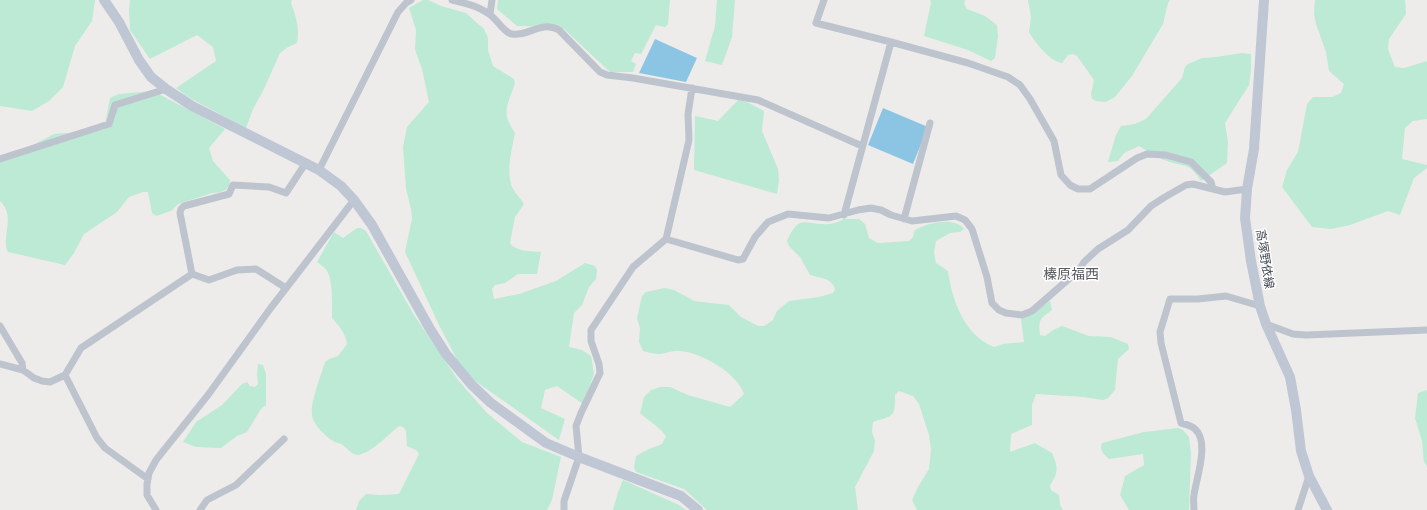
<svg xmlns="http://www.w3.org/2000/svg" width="1427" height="510" font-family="'Source Sans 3','Noto Sans JP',sans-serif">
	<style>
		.green { fill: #bcead4 }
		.water { fill: #8cc5e4 }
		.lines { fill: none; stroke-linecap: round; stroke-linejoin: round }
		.street { stroke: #bdc4cd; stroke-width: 7 }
		.secondary { stroke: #bfc6d4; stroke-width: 10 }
		.labels { text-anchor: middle; stroke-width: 3; stroke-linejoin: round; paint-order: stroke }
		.street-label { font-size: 12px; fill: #454c57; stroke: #fff }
		.quarter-label { font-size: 14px; fill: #595b60; stroke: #fff }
	</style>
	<rect width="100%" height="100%" fill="#eeeceb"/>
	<path class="green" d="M0,0H95L92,21L75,46L63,87L49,101L32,111L0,106Z
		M130,0H292L291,3C296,17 300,28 297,43L288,47L280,53L263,91L253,109L246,128L188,97L176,88L216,61L213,47L197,35L150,59L130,30L129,10Z
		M423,0H428L441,6L466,13L477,23L484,29L488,38V50L493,66L514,79C516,86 512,90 510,97C504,113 506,119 515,133C512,149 505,174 513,189C516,194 521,199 524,204L515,217L510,243C516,252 531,251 541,252L537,274H518L505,283L495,285L492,289L494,299L519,294L556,281L585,263L595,266L597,270L596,279L589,287L582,305L574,313L569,347L582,350L591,356L594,374L583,404L557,386L545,390L541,408L565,419L559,440L464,373L439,325L405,252L412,219L411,209L406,189L403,147L407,127L429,102L422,69L415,50L416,30L409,8Z
		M498,0H670L668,24L665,27L656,25L641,54L635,53L631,61L636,64L633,72H610L564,29L558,27L517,26L497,9Z
		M717,0H735L732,37L722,65L705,61L715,26Z
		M930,0H965L964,4L967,9L985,16L997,25L998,36L995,58L991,61L968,50L924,36L931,3Z
		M1028,0H1170L1168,3L1163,24L1132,76L1115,97L1106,102L1096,101L1092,99L1091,94L1094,80L1077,56L1073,54L1068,55L1062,63C1049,61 1035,42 1029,32L1031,17Z
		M1315,0H1405L1406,14L1389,39L1388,49L1395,67L1404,68L1427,61V119L1413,121L1405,128L1402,159L1427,165V168L1414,178L1400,215L1388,211L1350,225L1331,229L1312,227L1282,187L1287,170L1298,152L1307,104L1313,97H1332L1341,93L1344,84L1329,71L1326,52L1316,24L1314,14Z
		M1242,53L1251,54V70L1249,85L1225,123L1228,142L1227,163L1201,181C1188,161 1186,168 1167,161C1157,158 1148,151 1139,146L1124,153L1118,161L1108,162L1116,135L1121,126L1135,124L1146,119L1182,78L1185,67L1188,64L1202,58L1216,57Z
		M153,91L225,129L209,148L213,161L230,180C230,190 222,193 212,193L178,204L171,211L156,216L152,213L148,192H143L129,197L117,212L84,234L74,253L65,265L8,252C0,237 17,218 0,201V162L54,134L104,130L110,98L119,94Z
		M738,100L747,102L764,111L762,131L778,169L779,180L777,194L694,170L695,116L718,121Z
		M844,219H859L865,224L869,238L878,243L909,241L913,237L914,231C925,223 955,216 964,229L960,232L950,233L936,241L934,252L936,263L948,271C952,300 964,335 994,347L1003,344L1024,342L1021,319L1050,301L1052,310C1040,319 1038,319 1040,335L1045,336L1053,330L1062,326L1089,336L1111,337L1128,344L1129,349L1118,359L1115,390L1108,398L1103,400L1083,397L1036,394L1032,405V425L1011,434L1010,452L1035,443L1052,453C1058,467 1059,472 1050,485L1051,490L1059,495L1060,505L1063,510H917L912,500L918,487L929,469L931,450L929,435L919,404L913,396L899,391L895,395C895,418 894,415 873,422L872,432L875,441L874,451L855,487L858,510H707L684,489L636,472L634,467L636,456L649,449L662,444L666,436C658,425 649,422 640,413L644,397L651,390L660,387H670L688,395L730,407L744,394C738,374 701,352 680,351C673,350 666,354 659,354C654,354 648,352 643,351L639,342L640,328L637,318L642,296L646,292L665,288L674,290L694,301L729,305L741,317L758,326H764L773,320L777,311L789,301L819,297L833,293L835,289C832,278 820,278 810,275L800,257L789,246L787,241C800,212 805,226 829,224C834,224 839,221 844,219Z
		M357,228H361L366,231L414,315L458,380L487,413L522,442L561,457L552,500L547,510H356L359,501L366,494L380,495L399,494L419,454L416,450L407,446L406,431L403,427L399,426C389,434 374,450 362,454C353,458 348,448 341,444C339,443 337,443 335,442C327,438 313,425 312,415C310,402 321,376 325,362L329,359L338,356L347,344C346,334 339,326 332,318C332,307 333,280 327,271C325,267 320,265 317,262L334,232L343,238Z
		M258,364L263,365L266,374V405L261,409L247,432L237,436L221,448L196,447L183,442L196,422L222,405L242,384L247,382L250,386L255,387L258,384L257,374Z
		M1427,390V466L1424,462L1422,441L1415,418L1418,393Z
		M1178,428L1183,430L1189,437L1191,453L1189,510H1129L1120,495L1125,476L1144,465L1143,454L1109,459C1104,454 1099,451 1102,443L1144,432Z
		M623,480L679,505L686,510H613L618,492Z"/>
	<path class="water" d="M655,39L697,58L686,82L639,73Z
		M883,108L928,127L913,164L868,145Z"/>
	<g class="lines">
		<path class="street" d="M452,0C465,3 478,6 489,14C496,18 504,33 512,34C528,37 541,20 559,30L600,72L607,75L633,78L758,100L862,146
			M824,0L816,23L891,42L968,63L1008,77L1020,85L1030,99L1054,141L1061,175L1070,185L1078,189H1090L1137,158L1147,154L1166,155L1191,162L1211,182L1213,189
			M490,14L492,0
			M0,159L109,124L115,105L166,89
			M319,170L398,12L406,3L411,0
			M844,215L891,42
			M904,219L930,123
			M666,239L738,260L743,259L755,237L768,222L788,214L829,218L858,210L871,208L881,210L891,215L912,221L956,216L965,220L972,229L987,277L992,303L999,310L1006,313L1022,315L1032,311L1079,270L1084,262L1098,249L1128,230L1151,206L1165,197L1186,185L1193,184L1225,192L1247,189
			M192,274L180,213L181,209L184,206L229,194L233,185L269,187L286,193L305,164
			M192,274L209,280L237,270L256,269L286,288
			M1266,324L1293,334L1306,335L1427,330
			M0,326L22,363L23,370
			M0,364L23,370L34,378L42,381L50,382L65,375L81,348L192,274
			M65,375L97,438L105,448L148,479
			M156,510L147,495V484L149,473L156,460L208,395L270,309L354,200
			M200,510L207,500L236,485L284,439
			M564,510V501L579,457L576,426L581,413L600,373L599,364L591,341V330L633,267L666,239L689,140L688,114L692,88
			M1194,510C1194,505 1193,500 1194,495C1196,479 1210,442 1195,429C1192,426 1185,424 1181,423L1161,343L1160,332L1170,299H1198L1226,296L1260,306
			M1298,510L1309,476"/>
		<path class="secondary" d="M104,0L119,22L139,60L151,77L166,89L192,106L319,170L341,186L354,200L372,225L430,329L446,354L471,384L491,403L546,443L579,457L681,496L698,510
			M1264,0L1254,149L1247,189L1245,218L1251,261L1260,306L1266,324L1290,377L1296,410L1301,451L1309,476L1327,510"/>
	</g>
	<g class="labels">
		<g class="street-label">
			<text transform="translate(1265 259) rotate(81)" y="4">高塚野依線</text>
		</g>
		<g class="quarter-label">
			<text x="1071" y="279">榛原福西</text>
		</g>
	</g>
</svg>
